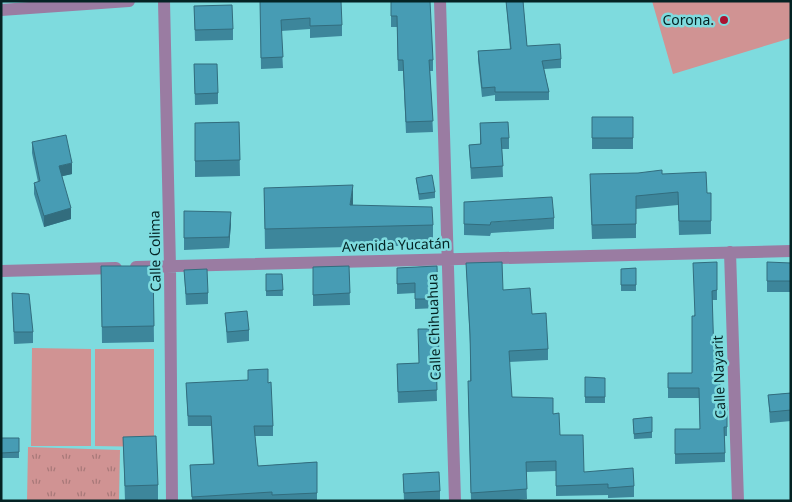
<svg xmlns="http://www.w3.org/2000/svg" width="792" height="502" font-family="'Noto Sans',sans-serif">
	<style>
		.grass { fill: #d09393 }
		.park { fill: url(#park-tufts) }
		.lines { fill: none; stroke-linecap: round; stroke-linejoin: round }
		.street { stroke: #9a7ca2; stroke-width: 12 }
		.wall { fill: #3d869b }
		.shaded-wall { fill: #326d7e }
		.building { fill: #479cb4; stroke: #326d7e }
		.poi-dot { fill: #aa1331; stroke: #7edbde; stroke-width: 2 }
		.labels { text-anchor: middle; stroke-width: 5; stroke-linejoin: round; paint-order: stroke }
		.poi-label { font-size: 14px; fill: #042324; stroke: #7edbde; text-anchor: end }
		.street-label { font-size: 14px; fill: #042324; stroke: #7edbde }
	</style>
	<defs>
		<pattern id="park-tufts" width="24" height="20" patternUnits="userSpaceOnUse" patternTransform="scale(1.25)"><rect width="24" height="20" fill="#d09393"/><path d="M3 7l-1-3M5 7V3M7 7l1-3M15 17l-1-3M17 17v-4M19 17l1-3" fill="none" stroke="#a77878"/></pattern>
	</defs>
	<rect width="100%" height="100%" fill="#7edbde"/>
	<path class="grass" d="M652,1H791V38L673,74Z
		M32,348L91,349V446H31Z
		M95,349H154V447L95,446Z"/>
	<path class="park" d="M28,447L120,450L119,501H27Z"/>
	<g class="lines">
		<path class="street" d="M164,1L170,267L172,501
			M440,1L455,501
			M1,10L129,1
			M730,252L738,501
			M136,267L791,251
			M1,271L116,268"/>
	</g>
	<path class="wall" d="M260,1L342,25V36L310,38V29L281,31L283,68L261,69Z
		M391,1L433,60V71H430L433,132L406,133L403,71H398L397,27H391Z
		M506,1H523L527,46L561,59V68L544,69L549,92V100L495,101V95L482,97L478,60V51L510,49Z
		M194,6L233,29V40L195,41Z
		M194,64L218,93V104L195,105Z
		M592,117H633V149H592Z
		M239,122L240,176L195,177V123Z
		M480,123L509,138V149H502L503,177L471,179L469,145L480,144Z
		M32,142L72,174L62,176L71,219L44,227L34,194V183L38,182L32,153Z
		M662,174L707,193H711V234L679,235L678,205L636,209V238L592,239L590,188Z
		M416,178L435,192V198L419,200Z
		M264,188L353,205L433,225V245L265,249Z
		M184,211L231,223L229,248L184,250Z
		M554,218V229L491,233L490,236L464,235V224Z
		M717,262V300H712L714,357L722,406H727V436H725V462L675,464V429H700L699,398H668V373H692L694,316Z
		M466,263L503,290L532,314L548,349V360L509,362L512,397L553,414L560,435L584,472L634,486V497L608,498V495L556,496V471L526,472L527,499L509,501H471L468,392L470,381V344Z
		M791,263V292H767V281Z
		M101,266H153L154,342L102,343Z
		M349,266L350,305L313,306V267Z
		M437,266L438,308L415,309V293L397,294V268Z
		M636,268V291H621V269Z
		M184,270L208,293V304L186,305Z
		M266,274H282L283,296H266Z
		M12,293L33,332V343L14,344Z
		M225,313L249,330V341L227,343Z
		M438,329L439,366H436L437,401L398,403L397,364L419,363Z
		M605,378V403H585V397Z
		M186,383H268L273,426V436H255L258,466L317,462V501H192L190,465L213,464L211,426H188Z
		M791,393V421L770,423L768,395Z
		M652,417V438L634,439L633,419Z
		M123,437L158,485V501H125Z
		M1,438H19V458H1Z
		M403,474L440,491V501H404Z"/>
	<path class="shaded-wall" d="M72,163V174L59,177V166Z
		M353,185V204L350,225V205Z
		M71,208V219L44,227V216Z
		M231,212V223L229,248V237Z"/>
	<path class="building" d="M260,1H341L342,25L310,26V18L281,20L283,57L261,58Z
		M391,1H430L433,60H429L433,121L406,122L403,60H398L397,16H391Z
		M506,1H523L527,46L560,44L561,59L542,61L549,92H495V87L482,88L478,51L511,49Z
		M232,5L233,29L195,30L194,6Z
		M194,64H217L218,93L195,94Z
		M592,117H633V138H592Z
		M239,122L240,160L195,161V123Z
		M508,122L509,138H501L503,166L471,168L469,145L481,144L480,123Z
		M66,135L72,163L59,166L71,208L44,216L34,183L40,181L32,142Z
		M662,170V174L706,172L707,193H711V221H679L678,192L636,196V224L592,225L590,174L638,173Z
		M432,175L435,192L419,194L416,178Z
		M353,185L350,205L432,207L433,225L265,229L264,188Z
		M552,197L554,218L491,222L490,225L464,224V202Z
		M184,211L231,212L229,237L184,238Z
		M502,262L503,290L530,288L532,314L546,313L548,349L509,351L512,397L553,398V414L559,413L560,435H583L584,472L633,468L634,486L608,488V484L556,486V461L526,462L527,489L471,493L468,381H471L470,334L466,263Z
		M717,262V290L712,291L714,357H717L722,406H727V427H724L725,453L675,454V429H700L699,388H668V373H692V316H695L693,263Z
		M767,262L791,263V281H767Z
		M101,266H153L154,326L102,327Z
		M349,266L350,293L313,295V267Z
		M437,266L438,299H415V283L397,284V268Z
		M636,268V285H621V269Z
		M207,269L208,293L186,294L184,270Z
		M266,274H282L283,290L266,291Z
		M12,293L29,294L33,332H14Z
		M247,311L249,330L227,332L225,313Z
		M418,329H438L439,354L436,355L437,390L398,392L397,364L419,363Z
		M268,369V383L271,382L273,426H254L258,466L317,462V493L272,495V492L192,497L190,465L214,464L211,416H188L186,383L248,380V370Z
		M585,377L605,378V397H585Z
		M791,393V410L770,412L768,395Z
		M652,417V432L634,434L633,419Z
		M156,436L158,485L125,486L123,437Z
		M1,438H19V452L1,453Z
		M439,472L440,491L404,493L403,474Z"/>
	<circle class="poi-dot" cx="724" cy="20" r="5"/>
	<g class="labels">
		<g class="poi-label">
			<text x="714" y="25">Corona.</text>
		</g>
		<g class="street-label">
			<text transform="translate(396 245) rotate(-2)" y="5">Avenida Yucatán</text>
			<text transform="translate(155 251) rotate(-91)" y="5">Calle Colima</text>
			<text transform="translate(434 327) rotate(-92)" y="5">Calle Chihuahua</text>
			<text transform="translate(719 377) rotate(-92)" y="5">Calle Nayarit</text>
		</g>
	</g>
	<rect width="792" height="502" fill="none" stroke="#042324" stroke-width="5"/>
</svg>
